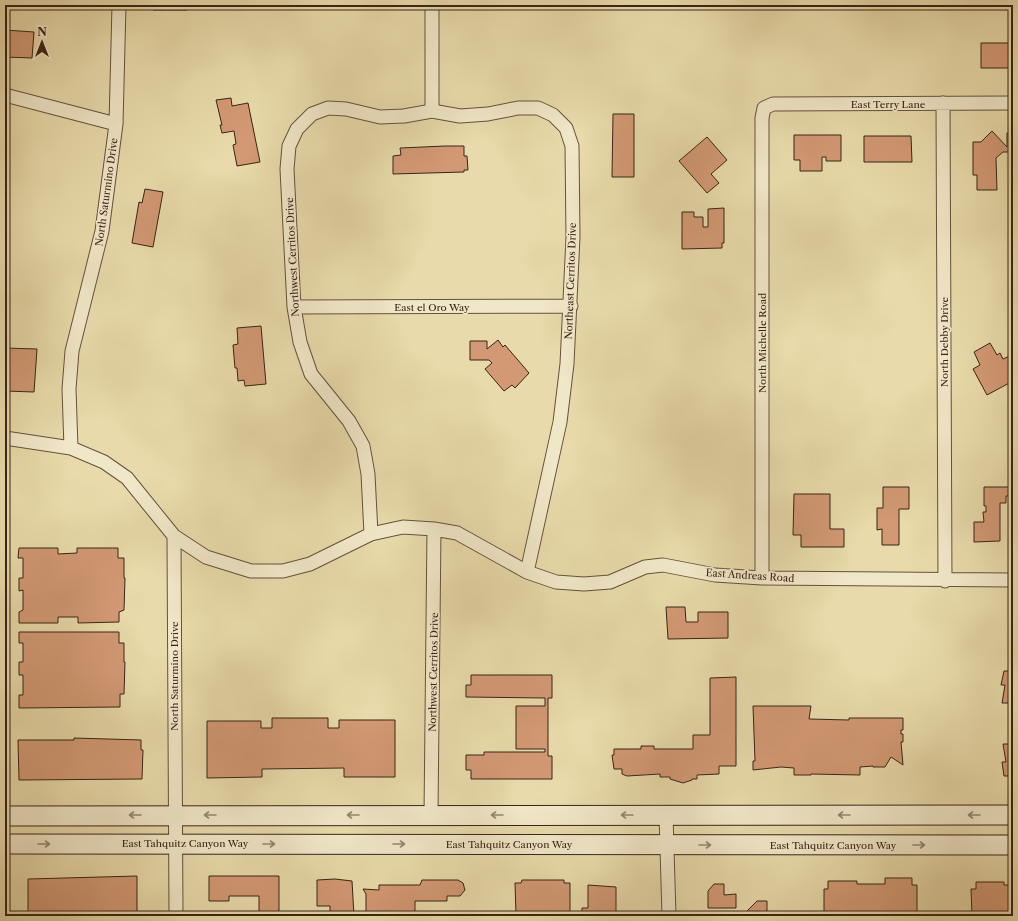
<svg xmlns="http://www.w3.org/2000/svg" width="1018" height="921" font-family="'Libre Caslon Text',serif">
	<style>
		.building { fill: #d29974; stroke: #392416 }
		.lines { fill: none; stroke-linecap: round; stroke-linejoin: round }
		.minor-casing { stroke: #65523b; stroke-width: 15 }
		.secondary-casing { stroke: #392416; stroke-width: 21 }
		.minor { stroke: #f0e7c8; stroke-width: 13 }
		.secondary { stroke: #f0e7c8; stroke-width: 19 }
		.oneway { stroke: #94866f }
		.labels { text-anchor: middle; stroke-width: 3.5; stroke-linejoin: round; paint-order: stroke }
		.street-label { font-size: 10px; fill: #392416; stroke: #f0e7c8 }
	</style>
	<rect width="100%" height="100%" fill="#e8daaa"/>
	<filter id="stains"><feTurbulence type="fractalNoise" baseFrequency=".005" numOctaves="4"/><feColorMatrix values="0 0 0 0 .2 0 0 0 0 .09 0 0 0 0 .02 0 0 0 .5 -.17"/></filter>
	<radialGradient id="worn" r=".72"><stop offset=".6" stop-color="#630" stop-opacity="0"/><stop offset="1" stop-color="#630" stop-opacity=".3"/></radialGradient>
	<path class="building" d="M153,5H187V10H153Z
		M5,30L34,32L32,58L5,57Z
		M981,43H1013V68H981Z
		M231,98L232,106L248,103L260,162L237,166L233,145L236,144L234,131L222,133L220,125H222L216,100Z
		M613,114H634V177H612Z
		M992,131L1007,147V133H1013V152H1003L996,158L997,190H977V175H973V142H981Z
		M794,135H841V161H826V157H822V171H800V160H794Z
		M864,136H911L912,162H864Z
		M707,137L727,160L711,174L719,183L707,193L679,161Z
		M445,146H464V156H467L468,170H464V172L393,174V156L401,155L400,148Z
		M145,189L163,192L153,247L132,243L139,202L142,203Z
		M724,208V243H722V248L682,249V212H694V217H703V227H708V209Z
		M261,326L266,384L245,386L244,380L238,381L237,368H235L233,345L238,344L237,328Z
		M498,340L503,347L505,345L529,373L515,388L512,385L504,391L485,369L492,363L489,360H470V341H487V349Z
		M990,343L997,355L1000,353L1003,359L1012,355L1013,357V381L987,395L973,369L980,365L974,352Z
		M5,348L37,349L34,392L5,391Z
		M883,487H909V509H899V545H882V529L877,530V508H883Z
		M984,487H1013V496H1006V503H1000V541L974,542V522H984L983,512H986V506H984Z
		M794,494H830V529H844V547H801V535H793Z
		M19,548H58V554L77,553V548H118V558H124V578H125L124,610L119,612V622L78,623V617H58V623H19V612L23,610V590L19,591V578H23V558H18Z
		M666,607H685L686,622H698V612H728V638L668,639Z
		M19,632H119V643H124V662H125L124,694H120V707L19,708V695H23V675H19V662H23V643H19Z
		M1004,671H1013V703H1002L1005,685H1001Z
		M471,675H552V698H548V756H552V779H471V770H466V755H484V752H545V749H516V706H545V698L466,697V685H471Z
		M736,677V766H719V774L697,775V779H692V780L683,783L670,779V777H660V774L627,776L622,774V769H614L612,755H614V749H641V746H654V749H693V735H710V678Z
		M753,706H811L809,719L849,720V718H903V730H901V734H903V742H901L903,765L891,757L885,767H873V766L860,767V775L811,774V775H794V768L781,767L753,770V761H755Z
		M272,718H328V728H339V720H395V777H344V768L262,769V777L207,778V721H261V728H272Z
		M74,738L141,740V750H143L142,779L19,780L18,740H74Z
		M1003,744H1013V776H1004L1002,762H1006Z
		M137,876V916H28V879Z
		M209,876H279V916H259V896H229V901H209Z
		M885,878H912V885H917V915L824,916V889H828V881H857V884H885Z
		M335,879L352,881L354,916H330V906H317V880Z
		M422,880H458L463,883L465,890L460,896H447V901H415V916H366V894L363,889L379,890V885H420Z
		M522,880H564V883H570V915H516L515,883H521Z
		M976,882H1004V885H1013V916H972L971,889H976Z
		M714,884H724V895L736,894V908H708V891Z
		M588,885L616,887V916H582V908H588Z
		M757,901H767V916H742Z
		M209,914H229V916H209Z"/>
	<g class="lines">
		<defs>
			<path id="minor" d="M432,5V111
				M5,95L116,124
				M943,103L945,581
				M294,307L571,306
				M5,438L71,448L104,462L127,478L174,536L206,557L251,571H283L310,564L371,534L403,527L434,529L457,533L527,572L556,582L584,584L610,582L645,567L663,565L715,575L762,578L1013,580
				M71,448L69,389L72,351L102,231L116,124L119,5
				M371,534L368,474L363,446L349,421L311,374L300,342L294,307L287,169L289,146L297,129L312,114L328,108L346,109L380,117L404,116L432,111L460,116L488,114L518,108H538L553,115L566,128L572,146L573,237L567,364L560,422L527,572
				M174,536L176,916
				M762,578V118L764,108L773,104L1013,103
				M431,815L434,529
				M666,815L669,916"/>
			<path id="secondary" d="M5,816L1013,815
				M5,844L1013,845"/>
		</defs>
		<use href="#minor" class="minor-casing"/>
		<use href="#secondary" class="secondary-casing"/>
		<use href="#minor" class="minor"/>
		<use href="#secondary" class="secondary"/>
	</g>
	<defs><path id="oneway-shaft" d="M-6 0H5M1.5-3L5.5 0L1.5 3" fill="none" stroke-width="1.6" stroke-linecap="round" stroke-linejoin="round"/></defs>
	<g class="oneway">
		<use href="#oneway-shaft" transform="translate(135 815) rotate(180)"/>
		<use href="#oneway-shaft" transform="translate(210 815) rotate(180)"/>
		<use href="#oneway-shaft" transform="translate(353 815) rotate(180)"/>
		<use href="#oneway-shaft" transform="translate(497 815) rotate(180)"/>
		<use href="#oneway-shaft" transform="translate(627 815) rotate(180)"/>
		<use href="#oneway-shaft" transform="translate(844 815) rotate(180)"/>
		<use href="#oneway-shaft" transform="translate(974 815) rotate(180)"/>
		<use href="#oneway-shaft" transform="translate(44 844)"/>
		<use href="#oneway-shaft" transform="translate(269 844)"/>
		<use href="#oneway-shaft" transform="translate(399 844)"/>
		<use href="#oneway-shaft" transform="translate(705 845)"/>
		<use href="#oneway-shaft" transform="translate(919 845)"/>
	</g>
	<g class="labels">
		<g class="street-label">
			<text x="888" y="108">East Terry Lane</text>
			<text transform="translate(106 192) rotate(-82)" y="4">North Saturmino Drive</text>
			<text transform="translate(292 257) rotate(-93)" y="4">Northwest Cerritos Drive</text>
			<text transform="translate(570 281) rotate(-88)" y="4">Northeast Cerritos Drive</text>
			<text x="432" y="311">East el Oro Way</text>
			<text transform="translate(944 342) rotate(-90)" y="4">North Debby Drive</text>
			<text transform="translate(762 343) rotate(-90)" y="4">North Michelle Road</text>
			<text transform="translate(750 575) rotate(4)" y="4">East Andreas Road</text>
			<text transform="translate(433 672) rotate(-89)" y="4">Northwest Cerritos Drive</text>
			<text transform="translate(174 676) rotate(-90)" y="4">North Saturmino Drive</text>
			<text x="185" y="847">East Tahquitz Canyon Way</text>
			<text x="509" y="848">East Tahquitz Canyon Way</text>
			<text x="833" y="849">East Tahquitz Canyon Way</text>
		</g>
	</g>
	<rect width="1018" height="921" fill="none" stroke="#e8daaa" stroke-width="20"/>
	<rect x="6" y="6" width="1006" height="909" fill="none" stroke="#392416" stroke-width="2"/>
	<rect x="10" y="10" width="998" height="901" fill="none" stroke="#392416"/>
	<g transform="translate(42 42)" stroke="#f0e7c8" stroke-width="3" paint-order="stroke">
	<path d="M0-3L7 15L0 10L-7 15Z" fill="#392416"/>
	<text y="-6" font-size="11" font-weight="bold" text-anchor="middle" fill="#392416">N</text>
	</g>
	<rect width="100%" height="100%" filter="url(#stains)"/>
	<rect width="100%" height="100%" fill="url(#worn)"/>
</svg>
